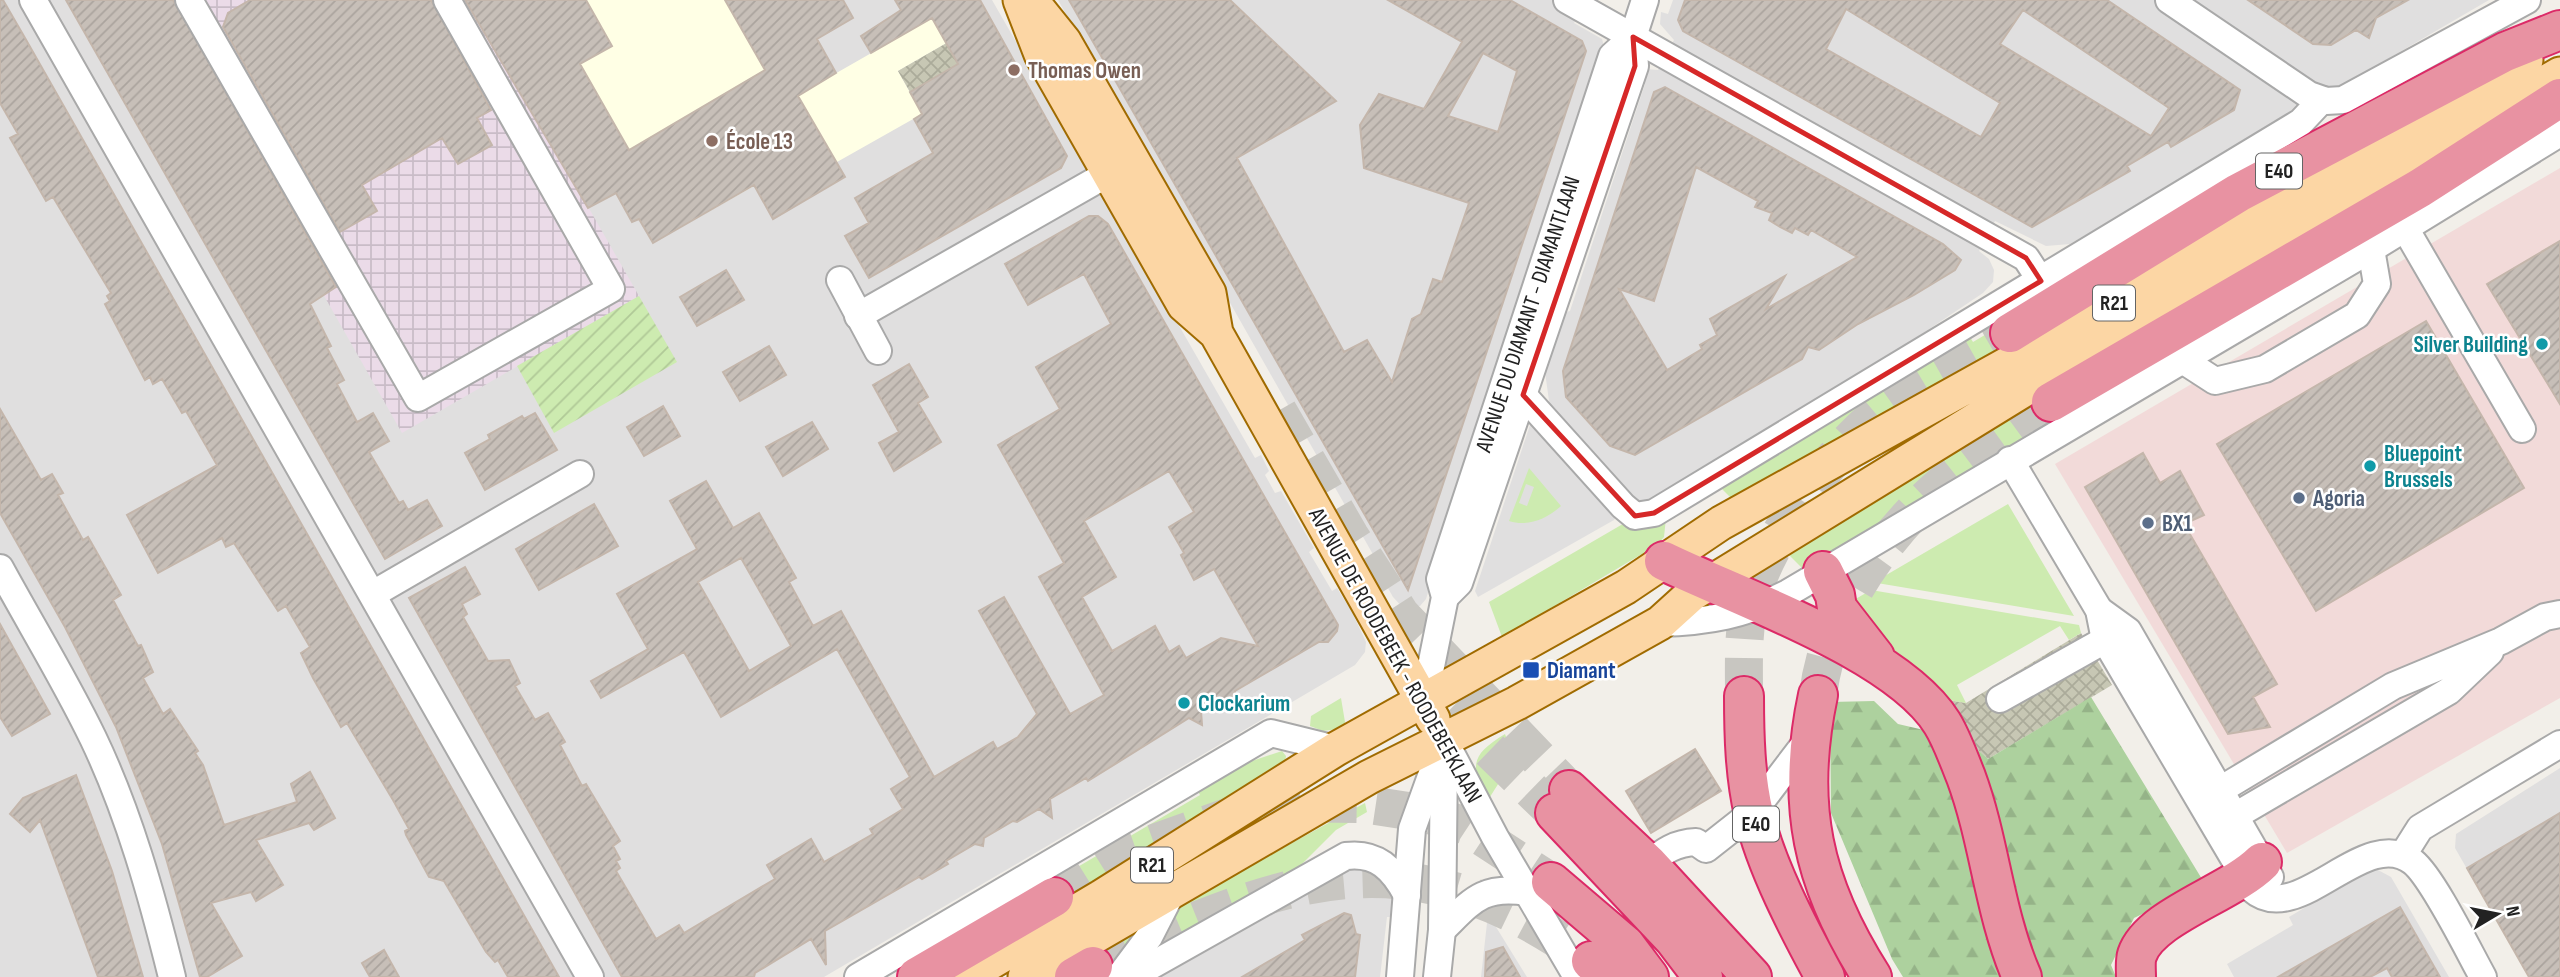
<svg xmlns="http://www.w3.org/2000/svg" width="2560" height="977" font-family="'Sofia Sans Condensed',sans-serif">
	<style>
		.residential { fill: #e0dfdf }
		.commercial { fill: #f2dad9 }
		.industrial { fill: url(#industrial-grid) }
		.education { fill: #ffffe5 }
		.construction { fill: url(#construction-cross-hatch) }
		.grass { fill: #cdebb0; fill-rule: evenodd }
		.forest { fill: url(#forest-firs) }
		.garden { fill: url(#garden-furrows) }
		.building { fill: url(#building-hatch); stroke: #c4b6ab; stroke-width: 2; fill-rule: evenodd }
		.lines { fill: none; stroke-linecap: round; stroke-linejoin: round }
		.highway-tunnel { stroke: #c8c6c1; stroke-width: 38; stroke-dasharray: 38 19; stroke-linecap: butt }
		.minor-casing { stroke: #a9a9a9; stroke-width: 30 }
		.major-casing { stroke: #a06b00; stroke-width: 37 }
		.highway-casing { stroke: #dc2a67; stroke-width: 42 }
		.minor { stroke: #fff; stroke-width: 26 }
		.major { stroke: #fcd6a4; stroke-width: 33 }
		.highway { stroke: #e892a2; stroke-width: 38 }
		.marked { fill: none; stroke: #d62828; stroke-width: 5; stroke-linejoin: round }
		.education-dot { fill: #8d6e63; stroke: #fff; stroke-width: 2.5 }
		.culture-dot { fill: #0f9aa8; stroke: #fff; stroke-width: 2.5 }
		.service-dot { fill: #5c6f8a; stroke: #fff; stroke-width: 2.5 }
		.transit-dot { fill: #1a4fb4; stroke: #fff; stroke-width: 2.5 }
		.labels { text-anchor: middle; stroke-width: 5; stroke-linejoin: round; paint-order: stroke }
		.shield { fill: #fff; stroke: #646464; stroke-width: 2 }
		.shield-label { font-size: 21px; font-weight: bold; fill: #222 }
		.education-label { font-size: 23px; font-weight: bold; fill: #785e54; stroke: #fff; text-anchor: start }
		.street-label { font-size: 23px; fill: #222; stroke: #fff }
		.culture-label { font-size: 23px; font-weight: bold; fill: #0d838f; stroke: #fff; text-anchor: start }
		.service-label { font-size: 23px; font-weight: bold; fill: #4e5e75; stroke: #fff; text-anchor: start }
		.transit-label { font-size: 23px; font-weight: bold; fill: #164399; stroke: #fff; text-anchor: start }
	</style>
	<defs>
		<pattern id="industrial-grid" width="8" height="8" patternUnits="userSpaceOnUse" patternTransform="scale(1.75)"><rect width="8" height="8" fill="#ebdbe8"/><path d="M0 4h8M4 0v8" fill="none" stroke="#c9bcc7"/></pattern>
		<pattern id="construction-cross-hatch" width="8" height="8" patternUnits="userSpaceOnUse" patternTransform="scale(1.75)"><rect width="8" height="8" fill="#c7c7b4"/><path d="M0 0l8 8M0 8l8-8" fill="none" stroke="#abab9a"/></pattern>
		<pattern id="forest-firs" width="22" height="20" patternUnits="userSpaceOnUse" patternTransform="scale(1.75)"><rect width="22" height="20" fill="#add19e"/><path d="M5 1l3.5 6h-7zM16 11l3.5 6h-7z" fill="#95b388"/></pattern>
		<pattern id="garden-furrows" width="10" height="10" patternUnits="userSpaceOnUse" patternTransform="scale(1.75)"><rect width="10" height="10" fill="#cdebb0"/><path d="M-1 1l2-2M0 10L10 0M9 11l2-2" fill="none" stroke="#b0c997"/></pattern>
		<pattern id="building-hatch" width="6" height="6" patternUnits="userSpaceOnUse" patternTransform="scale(1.75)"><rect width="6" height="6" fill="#c7bfb8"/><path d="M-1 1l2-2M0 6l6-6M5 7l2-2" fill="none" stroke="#aba49e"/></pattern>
	</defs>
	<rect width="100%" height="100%" fill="#f2efe9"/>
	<path class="residential" d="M0,0H992L1255,458L1261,455L1269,471L1265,475L1275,493L1281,491L1314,548L1309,552L1332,591L1337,588L1352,612L1366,642L1365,652L1355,665L824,977H0Z
		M1058,0H1586L1574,23L1602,39L1605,50L1601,63L1595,61L1455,487L1461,489L1459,496L1436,548L1441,550L1426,599L1420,606L1404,609L1393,597L1376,567L1379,565Z
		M1673,0H2489L2070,244L2046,246L1995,221L1979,251L1989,259L1994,270L1993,282L1983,293L1871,368L1644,503H1634L1550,408L1545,372L1563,313L1570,311L1645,84L1639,80L1646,69L1658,70L1674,40L1660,24L1661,12L1668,14Z
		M1531,422L1617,515L1614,520L1478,597L1475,591Z
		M2560,768V977H2529L2455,848L2456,834Z
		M1358,861L1389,884L1395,909L1394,917H1387L1380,977H1154Z
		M2368,870H2378L2391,877L2449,977H2234L2227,964L2293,925L2289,917Z
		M1488,914L1527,977H1481Z"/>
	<path class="commercial" d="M2560,168V698L2287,853L2055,464Z"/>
	<path class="industrial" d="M156,0H470L639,296L402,433Z"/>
	<path class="education" d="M470,0H743L798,95L964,0H980L990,18L898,71L922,114L837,162L845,177L773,219L754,186L653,243L639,219L632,222L616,193L588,208Z"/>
	<path class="construction" d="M990,18L1003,40L910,92L898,71Z
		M2081,633L2112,685L1988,759L1967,740L1943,699L1966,703Z"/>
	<path class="grass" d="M2005,323L2016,343L1733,500L1716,483L1967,332L1973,342Z
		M2045,393L2061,420L1805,571L1788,554Z
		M1529,468L1561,506C1547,519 1528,527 1509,521ZM1526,484L1534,487L1527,506L1519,503Z
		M2008,504L2074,616L1877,583L1876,581Z
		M1666,518L1664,537L1657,545L1502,637L1489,602L1628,521Z
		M1871,590L2079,625L2081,633L2069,640L2060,626L1957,685L1966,703L1943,699L1866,632L1847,604Z
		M1341,698L1346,728L1323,731L1310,726L1311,716Z
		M1505,734L1514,759L1488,800C1469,765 1471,755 1505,734Z
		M1282,751L1286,756L1285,763L1058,906L1047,885L1200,795L1195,786L1228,769Z
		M1365,803L1367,812L1336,830L1299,867L1155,953L1182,903Z
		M1143,924L1114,966L1088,956Z"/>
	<path class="forest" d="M2091,697L2205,884L2134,918L2111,965L2116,977H1903L1892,959L1831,813L1830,702L1874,701L1898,724L1967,740L1988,759Z"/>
	<path class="garden" d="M639,296L677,362L554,433L517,366Z"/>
	<path class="building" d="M0,0H3L25,38L559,977H508L498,960L495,962L486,952L444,881L429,877L406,835L405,831L409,829L393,800L347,723L341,727L313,678L301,653L310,647L286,606L278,611L234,543L226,547L222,538L158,573L127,515L217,465L186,411L182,413L162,379L153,384L150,377L145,380L105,304L110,301L107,296L111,293L53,197L46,201L10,138L18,134L0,103Z
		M66,0H173L336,287L310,304L331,346L327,348L344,380L337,384L357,422L373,413L389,441L369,452L399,503L403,501L408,510L427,500L442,526L385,559Z
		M250,0H431L491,110L477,118L492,145L458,164L442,138L362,185L377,211L340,232L223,27L228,13Z
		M465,0H586L612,46L580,64L629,150L765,70L725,0H843L853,18L817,39L836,73L798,96L845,177L773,219L754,185L653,243L639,219L632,222L616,193L588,208Z
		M895,0H980L1067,156L1061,168L869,278L845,236L869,223L855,198L933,153L914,119L922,114L910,92L958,64L932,18L871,53L861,36L901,10Z
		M1069,0H1230L1336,101L1237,158L1344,352L1367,340L1392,382L1412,319L1421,314L1433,279L1442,282L1469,203L1364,168L1360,125L1379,94L1424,109L1462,42L1388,0H1510L1582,41L1586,51L1408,590ZM1483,53L1517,71L1498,132L1448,116Z
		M1685,0H2107L2240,90L2234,110L2171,147L2168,142L2127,166L2130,171L2032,227L1683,31L1678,20ZM1846,9L2000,103L1981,137L1826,49ZM2023,10L2169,108L2151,136L2000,44Z
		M2248,0H2408L2376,18L2369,38L2356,30L2331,45L2313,44Z
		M1665,87L1943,244L1961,260L1955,270L1914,295L1858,324L1819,350L1808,347L1802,359L1635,455L1610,446L1566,397L1563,371L1654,92ZM1696,167L1758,201L1755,207L1772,213L1769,220L1780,227L1792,233L1795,228L1808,235L1811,230L1857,257L1766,309L1785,276L1710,319L1717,335L1700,345L1702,349L1667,370L1619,289L1654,301Z
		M1089,216H1098L1108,224L1338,625L1337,631L1328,642H1319L1235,691V704L1222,699L1201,711L1202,725L1189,718L1088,781L1086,778L1050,799L1052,818L1039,809L1017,822L1013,821L984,838L983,846L975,844L946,861L948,864L922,879L919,877L825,931L826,965L811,939L755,973L754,977H622L409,598L465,567L480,594L462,604L467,614L463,617L488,661L509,660L520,683L515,686L535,720L548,713L565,742L560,745L582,786L586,784L620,841L613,846L620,859L616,861L620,868L616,871L656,939L679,925L684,933L775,879L767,865L811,839L824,862L873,834L870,829L903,809L891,789L910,777L837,649L721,717L684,652L601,698L591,681L648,649L617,594L697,549L670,501L706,481L733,528L759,513L796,578L789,582L813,626L841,611L934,777L993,742L997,749L1018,737L1037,714L979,611L1004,597L1070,714L1104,695L1039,577L1064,563L998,445L1060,409L1036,367L1111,324L1084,274L1028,305L1005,264ZM1169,471L1194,512L1169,527L1184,553L1181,555L1194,580L1214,569L1258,646L1221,638L1186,658L1179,646L1169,652L1155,626L1112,651L1082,597L1116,577L1084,521ZM741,558L791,646L749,671L698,582Z
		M2560,241V404L2487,284Z
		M726,270L744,300L697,326L680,297Z
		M2426,321L2524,488L2316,611L2217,444Z
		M769,346L786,375L740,401L723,372Z
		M909,364L928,397L918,403L941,442L894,471L879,443L899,432L873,385Z
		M663,406L680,436L644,456L627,427Z
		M0,409L41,480L52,474L63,493L58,495L83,540L88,537L121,595L113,600L138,646L141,645L153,672L143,678L163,714L170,709L198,751L195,753L203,765L224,825L297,802L291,784L310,772L335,818L314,830L309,823L256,840L283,885L256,901L251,892L211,903L242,956L207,977H200L162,844L116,727L65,627L0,513Z
		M535,413L557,450L485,490L465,453L490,439L488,435L522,416L524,419Z
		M812,422L828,449L783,476L766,447Z
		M2143,453L2160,483L2180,471L2204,515L2184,524L2277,684L2253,697L2270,727L2228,734L2085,487Z
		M594,504L618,546L539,590L516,549Z
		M0,624L50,714L12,736L0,717Z
		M1695,749L1721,791L1651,833L1626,791Z
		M76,775L112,871L143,977H98L40,820L30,832L10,814L23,798Z
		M2560,813V977H2529L2467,868Z
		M2400,907L2440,977H2392L2387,968L2370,977H2278Z
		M1344,913L1351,915L1356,934L1360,935L1355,977H1242L1305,940L1302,935Z
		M1503,947L1520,977H1485L1486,952Z
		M384,950L399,977H370L362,963Z"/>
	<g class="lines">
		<path class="highway-tunnel" d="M1278,411L1350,536L1401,615L1569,790
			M1408,671L1555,813
			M1818,695C1827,620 1871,554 1924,501C1962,464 2010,436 2051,402
			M1744,696C1744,670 1743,642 1747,616C1758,549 1833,447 1887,407C1925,379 1970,358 2010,333
			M1054,897L1123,854L1239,813L1292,803L1362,804L1422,813L1464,825L1551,882
			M1093,966C1272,885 1394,827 1574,950"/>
		<defs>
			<g id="minor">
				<path d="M33,0L590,977"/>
				<path d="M189,0L418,398L611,289L447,0"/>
				<path d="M1567,0L2026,258L2041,281"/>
				<path d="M2169,0L2309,95L2326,101L2343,100L2527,0"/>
				<path d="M2405,228L2522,429"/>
				<path d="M840,280L878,351"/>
				<path d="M858,316L1109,173"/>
				<path d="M2181,359L2215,381L2265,369L2357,315L2377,284L2371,249"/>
				<path d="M1523,395L1623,506L1635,516L1654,513L2301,122L2317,105V100"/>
				<path d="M2010,460L2099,610L2105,640L2252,889C2298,930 2365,823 2413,862C2433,878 2469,952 2483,977"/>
				<path d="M0,568C31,625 65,680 93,738C129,813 152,896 172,977"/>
				<path d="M373,594L580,474"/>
				<path d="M1445,597L1459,583L1635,66L1633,37L1645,0"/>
				<path d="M2099,610L2128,631L2270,877"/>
				<path d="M1660,623C1707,622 1746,615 1788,593L2371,249L2560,133"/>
				<path d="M2000,699L2105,640"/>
				<path id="s1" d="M1424,701L1445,597L1440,579L1612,56L1633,37"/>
				<path d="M1444,740L1495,837L1577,977"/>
				<path d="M2197,790L2235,816L2449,691L2490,652"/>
				<path d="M2220,790L2393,686L2501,641L2545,617L2560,614"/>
				<path d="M2403,855L2420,828L2560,744"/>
				<path d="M1648,864C1664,851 1675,843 1696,842L1706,849L1753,812L1810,737"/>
				<path d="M1442,930C1472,901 1482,885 1527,892"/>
				<path d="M858,977L1271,733L1336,749"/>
				<path d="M1119,977L1149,937L1171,894"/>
				<path d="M1131,977L1346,856C1377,852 1393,869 1407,895"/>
				<path d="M1400,977L1412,829L1444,740"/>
				<path d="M1437,977L1442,930L1444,759"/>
			</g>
			<path id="major" d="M1020,0L1041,54L1184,305L1216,333L1433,719
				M1031,0L1064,41L1209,293L1216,333
				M966,977L1101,897L1336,749L1626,587L1721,523L2020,357L2526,60
				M1025,977L1369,777L1517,703L1660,623L1692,594L2040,380L2560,74"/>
			<path id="highway" d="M2010,333L2238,193L2505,52L2560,30
				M2051,402L2420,188L2560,98
				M1664,561C1740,598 1898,652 1942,723C1952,739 1959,760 1966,777C1990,842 1994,913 2022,977
				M1823,571L1835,595L1837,608L1875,657
				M1818,695C1795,804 1812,883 1872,977
				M1744,696C1744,735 1745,775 1754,814C1765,865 1800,931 1825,977
				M1569,790L1648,864L1752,977
				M1555,813L1674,939L1703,977
				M1551,882L1625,945L1649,977
				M1591,961L1609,977
				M917,977L1054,897
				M1074,977L1093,966
				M2136,977C2136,971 2135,961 2137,955C2150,916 2230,894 2262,862"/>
		</defs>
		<use href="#minor" class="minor-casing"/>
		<use href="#major" class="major-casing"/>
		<use href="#highway" class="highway-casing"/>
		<use href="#minor" class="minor"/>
		<use href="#major" class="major"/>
		<use href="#highway" class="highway"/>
	</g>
	<path class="marked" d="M1633,37L2026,258L2041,281L1654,513L1635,516L1523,395L1635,66Z"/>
	<g class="education-dot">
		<circle cx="1014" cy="70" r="7"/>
		<circle cx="712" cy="141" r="7"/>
	</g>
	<g class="culture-dot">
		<circle cx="2542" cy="344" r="7"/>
		<circle cx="2370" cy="466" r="7"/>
		<circle cx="1184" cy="703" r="7"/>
	</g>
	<g class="service-dot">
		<circle cx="2299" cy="498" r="7"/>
		<circle cx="2148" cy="523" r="7"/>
	</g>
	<rect class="transit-dot" x="1522" y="661" width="18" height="18" rx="3.5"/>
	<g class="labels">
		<g class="shield">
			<rect x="2256" y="153.5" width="46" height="35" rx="5"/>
			<rect x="2093" y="285.5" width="42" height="35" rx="5"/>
			<rect x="1733" y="806.5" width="46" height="35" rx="5"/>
			<rect x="1131" y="847.5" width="42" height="35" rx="5"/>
		</g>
		<g class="shield-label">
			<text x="2279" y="178">E40</text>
			<text x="2114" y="310">R21</text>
			<text x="1756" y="831">E40</text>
			<text x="1152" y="872">R21</text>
		</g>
		<g class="education-label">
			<text x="1028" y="78">Thomas Owen</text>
			<text x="726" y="149">École 13</text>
		</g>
		<g class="street-label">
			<text dy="8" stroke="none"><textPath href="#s1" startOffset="404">AVENUE DU DIAMANT - DIAMANTLAAN</textPath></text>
			<text transform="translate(1396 655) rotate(61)" y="8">AVENUE DE ROODEBEEK - ROODEBEEKLAAN</text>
		</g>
		<g class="culture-label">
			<text x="2528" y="352" text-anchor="end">Silver Building</text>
			<text x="2384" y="461">Bluepoint<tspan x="2384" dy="26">Brussels</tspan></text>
			<text x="1198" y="711">Clockarium</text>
		</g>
		<g class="service-label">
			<text x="2313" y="506">Agoria</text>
			<text x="2162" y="531">BX1</text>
		</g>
		<g class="transit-label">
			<text x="1547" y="678">Diamant</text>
		</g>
	</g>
	<g transform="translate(2497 914) rotate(80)" stroke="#ffffff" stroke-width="5" paint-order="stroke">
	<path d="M0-5L12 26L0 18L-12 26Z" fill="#222222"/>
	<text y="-10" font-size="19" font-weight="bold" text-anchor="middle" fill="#222222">N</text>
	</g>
</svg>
